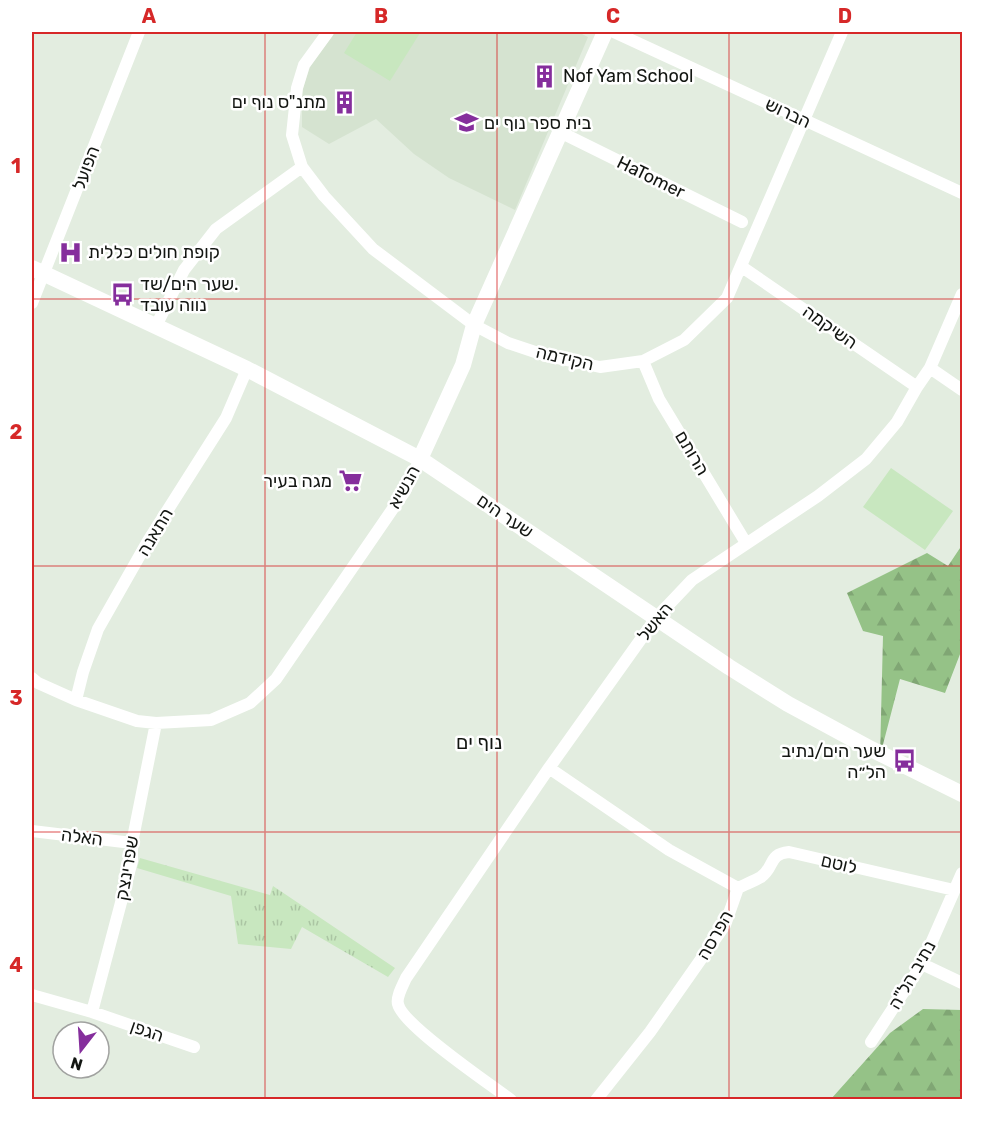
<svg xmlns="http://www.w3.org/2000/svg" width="994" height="1131" font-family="Rubik,Heebo,sans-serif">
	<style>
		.built { fill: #d5e3d0 }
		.grass { fill: url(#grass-tufts) }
		.forest { fill: url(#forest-firs) }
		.garden { fill: #c8e7bf }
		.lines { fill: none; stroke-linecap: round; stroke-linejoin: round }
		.street { stroke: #fff; stroke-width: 12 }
		.secondary { stroke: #fff; stroke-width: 16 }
		.grid { fill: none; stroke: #d62828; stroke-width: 1.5; stroke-opacity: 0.55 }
		.labels { text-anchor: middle; stroke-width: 5; stroke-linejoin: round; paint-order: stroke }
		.poi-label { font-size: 18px; fill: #131612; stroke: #fff; text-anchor: start }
		.street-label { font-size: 18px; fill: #131612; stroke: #fff }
		.neighbourhood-label { font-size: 20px; fill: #131612; stroke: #fff }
		.neatline { fill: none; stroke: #d62828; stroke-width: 2 }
		.grid-label { font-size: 20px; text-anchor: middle; font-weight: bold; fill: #d62828 }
	</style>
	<defs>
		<pattern id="grass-tufts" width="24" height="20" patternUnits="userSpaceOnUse" patternTransform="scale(1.5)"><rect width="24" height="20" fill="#c8e7bf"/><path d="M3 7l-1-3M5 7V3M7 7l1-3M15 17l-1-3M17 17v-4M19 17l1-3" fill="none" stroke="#abc5a3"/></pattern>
		<pattern id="forest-firs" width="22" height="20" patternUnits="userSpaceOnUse" patternTransform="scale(1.5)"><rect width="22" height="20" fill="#95c287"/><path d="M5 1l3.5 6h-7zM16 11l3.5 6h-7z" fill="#80a674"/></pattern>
	</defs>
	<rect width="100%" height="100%" fill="#e3ede0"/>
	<path class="built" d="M335,32H578L588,37L515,210L449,178L414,154L376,119L329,144L302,127V91L310,67Z"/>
	<path class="grass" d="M140,858L270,895L273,886L395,968L388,977L302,927L291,949L238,944L231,896L137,868Z"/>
	<path class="forest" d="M962,545V649L945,693L900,679L880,756L883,636L863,631L847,593L927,553L948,566Z
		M923,1009L962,1010V1099H831L890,1033Z"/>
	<path class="garden" d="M357,32H418L420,33L390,81L344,53Z
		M891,468L953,511L925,550L863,507Z"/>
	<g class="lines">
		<path class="street" d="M614,32L962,193
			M560,132L742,222
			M302,167L324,196L373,249L474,325L508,343L547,356L600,367L643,361L684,340L727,298L842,32
			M742,267L917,387
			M32,303L139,32
			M156,326L184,270L216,229L302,167L292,135L297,88L304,65L328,32
			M643,361L659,399L746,543
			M930,368L962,390
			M32,678L38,683L76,700L137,721L156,723L211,720L250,703L276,679L405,491L420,459
			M76,700L83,672L98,629L148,541L226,418L247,369
			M549,768L669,850L738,888L725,925L650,1032L596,1100
			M32,831L132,843
			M738,888C746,884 754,881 761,877C775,867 768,854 789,852L954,890
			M922,964L962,983
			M32,995L92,1012L194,1047
			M92,1012L132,861V843L156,723
			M871,1042L922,964L962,873
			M511,1100C490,1084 402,1025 398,1004C396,997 403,985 406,978L549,768L656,618L692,580L818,496L866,459L897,422L917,387L930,368L962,294"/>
		<path class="secondary" d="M32,268L247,369L420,459L729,667L788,704L871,749L962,794
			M420,459L463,365L474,325L605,32"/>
	</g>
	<path class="grid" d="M265,32V1100M497,32V1100M729,32V1100M32,299H962M32,566H962M32,832H962"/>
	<defs>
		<symbol id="building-bare" viewBox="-9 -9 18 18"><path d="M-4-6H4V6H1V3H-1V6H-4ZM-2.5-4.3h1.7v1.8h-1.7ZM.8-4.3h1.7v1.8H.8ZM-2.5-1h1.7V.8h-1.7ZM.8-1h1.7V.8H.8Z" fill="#852e9c" stroke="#fff" stroke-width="2.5" paint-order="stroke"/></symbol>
		<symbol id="school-bare" viewBox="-9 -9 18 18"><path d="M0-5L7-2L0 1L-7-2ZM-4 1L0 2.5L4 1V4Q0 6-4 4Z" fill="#852e9c" stroke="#fff" stroke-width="2.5" paint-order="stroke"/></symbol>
		<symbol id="hospital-bare" viewBox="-9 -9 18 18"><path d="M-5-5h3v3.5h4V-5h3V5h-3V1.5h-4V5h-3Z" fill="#852e9c" stroke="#fff" stroke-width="2.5" paint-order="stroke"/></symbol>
		<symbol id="bus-bare" viewBox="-9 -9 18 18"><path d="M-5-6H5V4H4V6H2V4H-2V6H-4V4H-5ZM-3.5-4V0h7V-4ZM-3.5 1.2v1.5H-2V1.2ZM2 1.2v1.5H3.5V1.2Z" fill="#852e9c" stroke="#fff" stroke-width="2.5" paint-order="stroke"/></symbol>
		<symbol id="supermarket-bare" viewBox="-9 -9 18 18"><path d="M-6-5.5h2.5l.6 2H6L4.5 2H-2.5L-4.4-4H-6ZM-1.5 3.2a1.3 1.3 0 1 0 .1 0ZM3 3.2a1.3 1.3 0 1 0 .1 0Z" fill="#852e9c" stroke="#fff" stroke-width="2.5" paint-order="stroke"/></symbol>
	</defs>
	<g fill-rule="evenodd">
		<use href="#building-bare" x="528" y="60" width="33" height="33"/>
		<use href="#building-bare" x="328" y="86" width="33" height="33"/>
		<use href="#school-bare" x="450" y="106" width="33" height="33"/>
		<use href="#hospital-bare" x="54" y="236" width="33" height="33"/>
		<use href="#bus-bare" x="106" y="278" width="33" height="33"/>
		<use href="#supermarket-bare" x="334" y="464" width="33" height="33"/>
		<use href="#bus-bare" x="888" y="744" width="33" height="33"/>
	</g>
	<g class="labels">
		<g class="poi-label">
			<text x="563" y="82">Nof Yam School</text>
			<text x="326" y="108" text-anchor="end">מתנ"ס נוף ים</text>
			<text x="484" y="129">בית ספר נוף ים</text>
			<text x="88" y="258">קופת חולים כללית</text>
			<text x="140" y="290">שער הים/שד.<tspan x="140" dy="21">נווה עובד</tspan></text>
			<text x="332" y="487" text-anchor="end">מגה בעיר</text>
			<text x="886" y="757" text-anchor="end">שער הים/נתיב<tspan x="886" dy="21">הל״ה</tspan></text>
		</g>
		<g class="street-label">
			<text transform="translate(788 113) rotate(25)" y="6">הברוש</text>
			<text transform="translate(86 168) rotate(-69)" y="6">הפועל</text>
			<text transform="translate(651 177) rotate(26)" y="6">HaTomer</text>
			<text transform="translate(830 327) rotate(35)" y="6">השיקמה</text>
			<text transform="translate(565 358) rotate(13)" y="6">הקידמה</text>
			<text transform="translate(692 453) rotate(59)" y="6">הרותם</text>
			<text transform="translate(404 487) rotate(-61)" y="6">הנשיא</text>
			<text transform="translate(505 516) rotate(34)" y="6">שער הים</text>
			<text transform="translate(155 532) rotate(-59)" y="6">התאנה</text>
			<text transform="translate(655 622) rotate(-51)" y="6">האשל</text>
			<text transform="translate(82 837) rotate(7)" y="6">האלה</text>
			<text transform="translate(839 864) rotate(13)" y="6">לוטם</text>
			<text transform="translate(127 868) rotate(-80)" y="6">שפרינצק</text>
			<text transform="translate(715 935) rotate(-60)" y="6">הפרסה</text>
			<text transform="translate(912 975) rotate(-60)" y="6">נתיב הל"ה</text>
			<text transform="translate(147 1031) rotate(19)" y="6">הגפן</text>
		</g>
		<g class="neighbourhood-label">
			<text x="479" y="749">נוף ים</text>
		</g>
	</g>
	<rect width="994" height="1131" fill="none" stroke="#ffffff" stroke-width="66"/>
	<g transform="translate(81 1050) rotate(197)"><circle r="28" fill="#ffffff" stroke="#a1a2a0" stroke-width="1.5"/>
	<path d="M0-4.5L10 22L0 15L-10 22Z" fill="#852e9c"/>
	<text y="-9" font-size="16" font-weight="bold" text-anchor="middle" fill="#131612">N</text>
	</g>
	<rect x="33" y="33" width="928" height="1065" class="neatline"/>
	<g class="grid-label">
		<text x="149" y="23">A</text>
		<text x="381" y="23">B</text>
		<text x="613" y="23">C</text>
		<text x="845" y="23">D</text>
		<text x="16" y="173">1</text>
		<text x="16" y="439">2</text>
		<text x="16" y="705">3</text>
		<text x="16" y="972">4</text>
	</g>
</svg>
